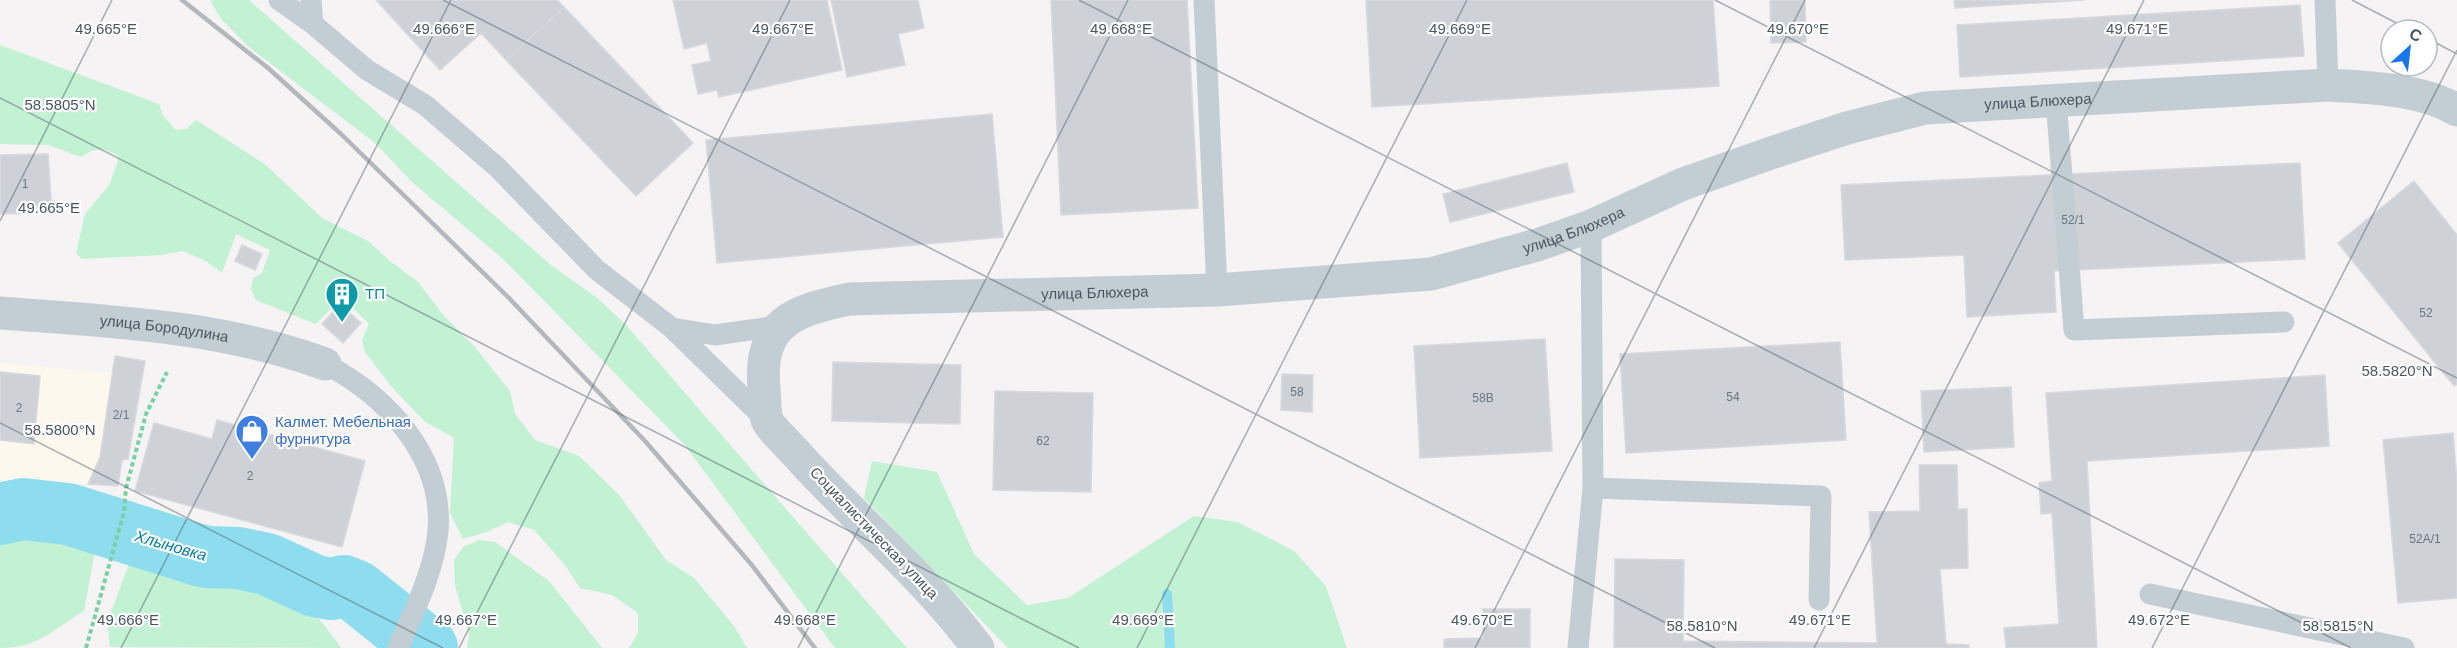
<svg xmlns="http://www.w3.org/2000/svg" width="2457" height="648" font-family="Arial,sans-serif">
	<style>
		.commercial { fill: #fdf8ee }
		.green { fill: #c2f1d3 }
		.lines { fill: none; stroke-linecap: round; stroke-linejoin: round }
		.stream { stroke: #8eddef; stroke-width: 10 }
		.river { stroke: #8eddef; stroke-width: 62 }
		.building { fill: #ced2d7; stroke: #d6d9de; stroke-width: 1.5 }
		.path { stroke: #78d1a4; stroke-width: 4; stroke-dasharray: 4.5 3; stroke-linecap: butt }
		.lane { stroke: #c3cdd4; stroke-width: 21 }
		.street { stroke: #c3cdd4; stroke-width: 33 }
		.rail { stroke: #b4b8bd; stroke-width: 4.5 }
		.ticks { fill: none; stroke: #495661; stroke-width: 1.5; stroke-opacity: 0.45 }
		.labels { text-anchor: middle; stroke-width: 4.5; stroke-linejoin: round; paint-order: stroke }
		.number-label { font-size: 12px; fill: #6a757e }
		.street-label { font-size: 15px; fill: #495661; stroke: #fff }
		.culture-label { font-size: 15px; fill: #0d838f; stroke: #fff; text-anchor: start }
		.shop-label { font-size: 15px; fill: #366cbe; stroke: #fff; text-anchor: start }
		.water-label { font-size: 16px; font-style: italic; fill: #0a809c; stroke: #fff }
		.ticks-label { font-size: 15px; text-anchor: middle; fill: #495661; stroke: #fff; stroke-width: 4.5; stroke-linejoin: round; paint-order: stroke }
	</style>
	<rect width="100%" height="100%" fill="#f5f3f3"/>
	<path class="commercial" d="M0,363L113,373L100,457L88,484L0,486Z"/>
	<path class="green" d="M212,0H249L552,266L596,297L626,325L907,648H835L684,444L504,260L412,182L375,143L250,48L221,19L211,2Z
		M0,45L159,104L163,116L176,130L186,129L196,120L266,165L322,218L368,241L390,261L418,282L444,316L474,346L510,391L515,414L535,440L579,456L620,496L666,560L694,578L734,626L747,648H629L638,633V613L612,595L580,588L565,565L534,530L508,522L487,532L463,539L450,513L454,438L424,421L391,386L365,352L362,341L369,324L342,297L316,324L256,300L251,289L253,278L262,273L270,250L236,234L222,273L204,260L182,251L162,255L82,259L76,253L85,214L110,184L119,157C106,147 95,147 81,157L48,145L0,144Z
		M872,461L937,472L974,554L1027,605L1068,598L1194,516L1237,522L1294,551L1326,586L1347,648H1008L864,498Z
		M19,479L75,499L96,546L84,611C52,630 39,648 0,648V482Z
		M196,524L211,525C253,559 313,603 341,648L110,647L107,623L130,561L141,546L169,539Z
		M479,540L495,542L549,581L602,648H467L469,634L455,585L454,560L463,547Z"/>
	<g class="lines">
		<path class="stream" d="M1167,594L1170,648"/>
		<path class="river" d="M0,514L23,509L68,514L205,557L238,558L267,564L315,586L331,589L344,586L356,591L427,648"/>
	</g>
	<path class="building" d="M376,0H557L564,7L506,60L481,33L440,70Z
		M673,0H827L842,70L719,97L717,90L698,94L692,65L711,61L707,43L684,49Z
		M831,0H918L924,28L898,34L905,65L847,77Z
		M1051,0H1187L1198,208L1061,215Z
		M1366,0H1713L1719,86L1372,107Z
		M1770,0H1805L1806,42L1771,43Z
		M1954,0H2084L1955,8Z
		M2300,5L2304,56L1960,77L1957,25Z
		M564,7L693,143L636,196L506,60Z
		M992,114L1003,237L717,263L706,140Z
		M48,154L52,213L0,214V155Z
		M1567,163L1574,192L1450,222L1443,194Z
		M2300,163L2305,259L2054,271L2056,312L1967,317L1964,255L1845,260L1841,185Z
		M2414,181L2457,235V384L2454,386L2338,243Z
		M242,245L262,254L255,270L235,261Z
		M340,304L361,323L343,343L322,324Z
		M1545,339L1552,451L1420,458L1414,346Z
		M1840,342L1846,440L1626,453L1620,354Z
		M115,356L145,361L128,459L122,460L118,486L88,484L100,457Z
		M833,362L961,365L960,424L832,421Z
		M0,372L40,376L34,444L0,440Z
		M1282,374L1313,375L1312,412L1281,410Z
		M2325,375L2329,446L2087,461L2097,648H2006L2004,628L2059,624L2052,513L2041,514L2039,483L2052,481L2046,393Z
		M2011,387L2014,447L1924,452L1921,391Z
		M995,391L1093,393L1091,492L993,490Z
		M217,420L365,461L342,547L135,491L154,423L212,439Z
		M2453,433L2457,481V598L2398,603L2383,440Z
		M1919,465H1957L1958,509H1967L1968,568L1940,569L1946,644L1969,645V648H1614L1615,559L1684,560L1683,641L1877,643L1869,512L1920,511Z
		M1483,609H1530V648H1444V639L1483,638Z"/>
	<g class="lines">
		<path class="path" d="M86,648L124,512L126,488L146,414L167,372"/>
		<path class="lane" d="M279,0L313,24
			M311,0L313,24L367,70L425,105L497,167L597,270L672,328L767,421
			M1204,0L1217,290
			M2325,0L2328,85
			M2056,100L2074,330L2284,322
			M1591,226L1593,488L1821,496L1819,600
			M672,328L715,335L778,326
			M325,364C387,396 444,457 438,531C434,572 414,611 398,648
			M2150,594L2404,648
			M1578,648L1593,488"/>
		<g class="street">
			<path id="s1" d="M0,313C109,321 222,326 325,364"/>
			<path id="s2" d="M978,648C927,579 861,524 803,461C796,452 770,428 767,420C764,410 765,397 764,388C758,322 794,311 849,299L1217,290L1431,274L1537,245L1591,226L1683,184L1771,153L1847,128L1925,108L2328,85C2371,88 2419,88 2457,110"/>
		</g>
		<path class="rail" d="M182,0L268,68L341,134L508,297L645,441L751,564L815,648"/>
	</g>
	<path class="ticks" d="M443,0L1715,648M1079,0L2351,648M1715,0L2457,378M2352,0L2410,30M2427,38L2457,54M0,98L1079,648M0,221L112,0M0,423L443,648M121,648L451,0M459,648L790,0M798,648L1128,0M1137,648L1467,0M1475,648L1805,0M1814,648L2144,0M2152,648L2457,50"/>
	<defs>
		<symbol id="building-pin" viewBox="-11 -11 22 30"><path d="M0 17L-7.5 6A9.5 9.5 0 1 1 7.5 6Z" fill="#0f9aa8" stroke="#fff"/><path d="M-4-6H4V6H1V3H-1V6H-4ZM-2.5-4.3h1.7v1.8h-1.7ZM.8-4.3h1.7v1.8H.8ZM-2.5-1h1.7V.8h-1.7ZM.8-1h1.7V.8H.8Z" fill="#fff"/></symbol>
		<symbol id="shop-pin" viewBox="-11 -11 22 30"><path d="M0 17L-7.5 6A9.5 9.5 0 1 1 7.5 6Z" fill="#3f7fe0" stroke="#fff"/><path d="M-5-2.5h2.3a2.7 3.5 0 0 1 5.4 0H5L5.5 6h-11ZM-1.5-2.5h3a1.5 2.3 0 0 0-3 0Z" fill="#fff"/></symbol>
	</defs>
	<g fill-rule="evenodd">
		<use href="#building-pin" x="323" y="275" width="38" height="52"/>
		<use href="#shop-pin" x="233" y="412" width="38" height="52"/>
	</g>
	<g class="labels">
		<g class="number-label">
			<text x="25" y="188">1</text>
			<text x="2073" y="224">52/1</text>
			<text x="2426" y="317">52</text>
			<text x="1297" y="396">58</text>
			<text x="1733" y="401">54</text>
			<text x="1483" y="402">58В</text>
			<text x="19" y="412">2</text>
			<text x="121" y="419">2/1</text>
			<text x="1043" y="445">62</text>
			<text x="250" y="480">2</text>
			<text x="2425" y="543">52А/1</text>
		</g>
		<g class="street-label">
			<text dy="5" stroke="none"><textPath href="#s2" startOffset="1702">улица Блюхера</textPath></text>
			<text dy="5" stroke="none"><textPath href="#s2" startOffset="1216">улица Блюхера</textPath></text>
			<text dy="5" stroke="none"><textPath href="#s2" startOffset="730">улица Блюхера</textPath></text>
			<text dy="5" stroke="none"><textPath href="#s1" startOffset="165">улица Бородулина</textPath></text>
			<text transform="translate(874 533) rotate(46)" y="5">Социалистическая улица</text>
		</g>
		<g class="culture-label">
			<text x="365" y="299">ТП</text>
		</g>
		<g class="shop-label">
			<text x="275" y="427">Калмет. Мебельная<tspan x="275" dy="17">фурнитура</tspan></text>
		</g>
		<g class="water-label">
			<text transform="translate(171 545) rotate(16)" y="6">Хлыновка</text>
		</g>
	</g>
	<g class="ticks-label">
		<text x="106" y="34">49.665°E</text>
		<text x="444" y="34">49.666°E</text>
		<text x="783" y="34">49.667°E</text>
		<text x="1121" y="34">49.668°E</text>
		<text x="1460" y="34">49.669°E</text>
		<text x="1798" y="34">49.670°E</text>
		<text x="2137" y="34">49.671°E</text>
		<text x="60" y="110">58.5805°N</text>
		<text x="49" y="213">49.665°E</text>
		<text x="2397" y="376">58.5820°N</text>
		<text x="60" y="435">58.5800°N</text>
		<text x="128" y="625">49.666°E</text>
		<text x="466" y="625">49.667°E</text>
		<text x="805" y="625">49.668°E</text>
		<text x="1143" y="625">49.669°E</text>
		<text x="1482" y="625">49.670°E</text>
		<text x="1820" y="625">49.671°E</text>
		<text x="2159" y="625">49.672°E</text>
		<text x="1702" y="631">58.5810°N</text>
		<text x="2338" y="631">58.5815°N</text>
	</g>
	<g transform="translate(2409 48) rotate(27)"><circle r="28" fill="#ffffff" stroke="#b6bbc0" stroke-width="1.5"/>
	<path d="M0-4.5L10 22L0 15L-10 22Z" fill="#1677eb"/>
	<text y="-9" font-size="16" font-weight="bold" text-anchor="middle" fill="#495661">С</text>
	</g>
</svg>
